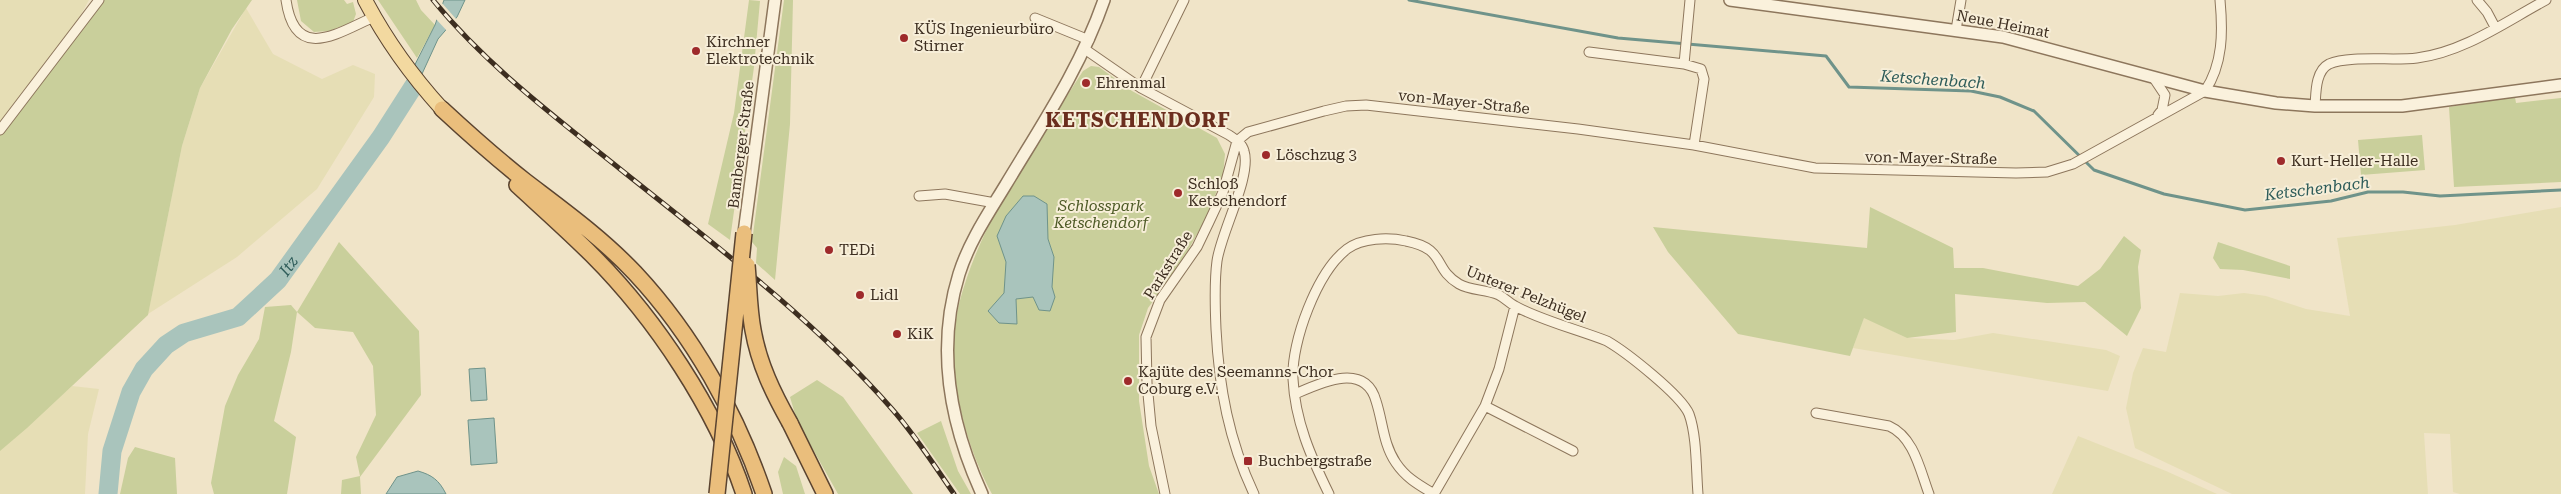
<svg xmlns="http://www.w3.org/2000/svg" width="2561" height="494" font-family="'Roboto Serif',serif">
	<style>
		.farmland { fill: #e6deb5 }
		.green { fill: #c9cf9b }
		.water { fill: #a9c4bc; stroke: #6f938a }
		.pier { fill: #f0e4c8 }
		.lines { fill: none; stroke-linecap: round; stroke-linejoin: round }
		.stream { stroke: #6f938a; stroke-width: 3 }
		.river { stroke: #a9c4bc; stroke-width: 19 }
		.minor-casing { stroke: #8d765c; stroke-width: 11 }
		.tertiary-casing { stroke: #8d765c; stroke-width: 14 }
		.primary-casing { stroke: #5b4430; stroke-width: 16 }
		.trunk-casing { stroke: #5b4430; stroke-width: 18 }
		.minor { stroke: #faf1dc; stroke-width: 9 }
		.tertiary { stroke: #faf1dc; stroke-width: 11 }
		.primary { stroke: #f3d9a0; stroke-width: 14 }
		.trunk { stroke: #eabe7c; stroke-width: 15 }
		.rail-casing { stroke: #3d2e20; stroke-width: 5 }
		.rail { stroke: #f7eed8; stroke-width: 3; stroke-dasharray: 9; stroke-linecap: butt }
		.trunk-bridge-casing { stroke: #5b4430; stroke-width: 18; stroke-linecap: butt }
		.trunk-bridge { stroke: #eabe7c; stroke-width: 15 }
		.poi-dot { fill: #9e2a2b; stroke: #f7eed8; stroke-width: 2 }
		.labels { text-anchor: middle; stroke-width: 4; stroke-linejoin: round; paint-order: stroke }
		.street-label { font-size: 15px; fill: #3d2e20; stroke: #f7eed8 }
		.poi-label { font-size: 15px; fill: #3d2e20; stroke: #f7eed8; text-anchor: start }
		.park-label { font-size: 15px; font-style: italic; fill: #4d5a26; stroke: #f7eed8 }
		.water-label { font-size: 16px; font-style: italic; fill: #2f5d5a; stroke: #f7eed8 }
		.district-label { font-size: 20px; font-weight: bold; letter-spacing: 1px; fill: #6b2e1e; stroke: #f7eed8 }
	</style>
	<rect width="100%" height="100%" fill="#f0e4c8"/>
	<path class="farmland" d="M0,0H89L74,27L0,124Z
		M246,8L273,54L322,79L353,65L375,74L374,97L317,189L237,257L148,314L182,146L200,88Z
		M2561,207V494H2460L2453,492L2450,434L2424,433L2428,494H2232L2135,448L2126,408L2133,373L2143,348L2166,352L2180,293L2218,296L2244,293L2266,296L2306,309L2350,316L2337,238L2455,225Z
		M1864,317L1907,338L1954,340L1993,333L2106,350L2120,356L2108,391L1853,348Z
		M72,386L99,389L88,434L85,494H0V450Z
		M2078,436L2166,471L2217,494H2052Z"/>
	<path class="green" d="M99,0H252L232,29L200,88L182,146L148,315L27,428L0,451V130Z
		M297,0H344L347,4L353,2L356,14L353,22L329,31L314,32L301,21Z
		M378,0H416L421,10L435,25L417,58Z
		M749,0L760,1L754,67L730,240L708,224L734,113Z
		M784,0H793L790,124L775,280L756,263L757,248L752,242Z
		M1091,66L1099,67L1132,91L1217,138L1225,154L1223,176L1205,220L1178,268L1148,308L1139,335V401L1149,466L1159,494H992C963,441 944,364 959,304C981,218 1037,144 1083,71Z
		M2515,97L2516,103L2561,98V182L2454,187L2449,107Z
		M2422,135L2425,170L2361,175L2358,140Z
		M1870,207L1953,248L1954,268H1983L2078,286L2100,269L2124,236L2141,250L2138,267L2141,308L2127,336L2085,302L2047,303L1955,294L1956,332L1907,338L1864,318L1850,356L1738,334L1668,252L1653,227L1867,248Z
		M339,242L419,331L421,395L360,477L361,494H341L342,480L360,476L356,457L376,415L373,366L353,332L315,328L297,312L291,352L274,421L296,437L287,494H214L211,483L225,406L238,375L259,339L265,307L291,305L297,312Z
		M2218,242L2290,266V279L2243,270L2220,269L2213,258Z
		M817,380L843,397L913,494H838L797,421L790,397Z
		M941,421L958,471L971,494H960L917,433Z
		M135,447L175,458L177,494H120L128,458Z
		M784,457L796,466L805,494H783L778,472Z"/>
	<path class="water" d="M444,0H465L457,17L438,39L405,111L395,104L435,25Z
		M1023,196H1034L1047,204L1048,239L1054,257L1052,287L1055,297L1050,311L1039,310L1033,297L1016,299L1017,324L999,323L988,311L1004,293L1006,262L997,236L1006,216Z
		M485,368L487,400L471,401L469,369Z
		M494,418L497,463L471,465L468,420Z
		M418,471C432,475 439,480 446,494H386L397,477Z"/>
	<path class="pier" d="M441,2L457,20L448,32L435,18Z"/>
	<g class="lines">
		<path class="stream" d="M1409,0L1618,38L1826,56L1849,87L1971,91L2000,97L2034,111L2094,170L2164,194L2245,210L2331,201L2368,192H2403L2440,196L2561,190"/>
		<path class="river" id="s1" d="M108,494L112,451L131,392L144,369L166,345L184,333L238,317L278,280L381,137L413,87"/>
		<defs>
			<path id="minor" d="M286,0C295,64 339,32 374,17
				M2477,0L2487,12L2495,27
				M1035,18L1089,40
				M1956,30L1961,0
				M1086,50L1141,88L1229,135C1235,139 1242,143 1244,151C1252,176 1221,232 1217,261C1214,283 1215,306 1216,329C1219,388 1229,441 1254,494
				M1589,52L1684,64L1701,69L1704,79L1694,145
				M1684,64L1690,0
				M2153,77L2165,95L2162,110L2158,115
				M1141,88L1184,0
				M2315,106C2316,94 2315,71 2329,64C2350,55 2393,61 2417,58C2464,52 2505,22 2546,0
				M0,130L99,0
				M919,196L945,194L995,203
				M1295,394C1320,383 1365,361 1376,401C1383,422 1383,444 1396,463C1406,478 1419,485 1434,494
				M1485,406L1573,451
				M1816,413L1889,426C1914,437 1920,470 1929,494
				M1165,494L1151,426L1147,383L1146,337L1160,300L1197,247L1209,222L1223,192L1237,141L1248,132L1324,111L1346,106L1366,105L1578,129L1694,145L1815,168L2016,173L2047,172L2073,164L2205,91C2223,64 2223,32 2220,0
				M1329,494C1311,457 1295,421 1293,379C1291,342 1317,272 1347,249C1362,238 1388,237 1406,241C1447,249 1432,268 1459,284C1471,291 1486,289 1499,295C1505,298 1509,303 1515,306C1540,320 1579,330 1607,341C1626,352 1681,395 1689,414C1697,436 1696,470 1698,494
				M1434,494L1485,406L1499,369L1515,306"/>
			<path id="tertiary" d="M1730,0L2003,37L2205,91L2276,103L2315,106H2402L2561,85
				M744,233L775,0
				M982,494C950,424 936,348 959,274C969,242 988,214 1005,186C1041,126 1081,67 1104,0"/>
			<path id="primary" d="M365,0C386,40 412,76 442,109"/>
			<path id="trunk" d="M442,109C469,134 496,158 525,181C563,210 602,238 635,273C693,335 737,414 764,494
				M517,185C542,208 568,231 592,255C655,318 716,409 744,494
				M790,423L825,494"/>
		</defs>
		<use href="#minor" class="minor-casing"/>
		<use href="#tertiary" class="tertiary-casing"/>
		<use href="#primary" class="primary-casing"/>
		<use href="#trunk" class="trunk-casing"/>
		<use href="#minor" class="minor"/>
		<use href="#tertiary" class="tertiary"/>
		<use href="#primary" class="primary"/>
		<use href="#trunk" class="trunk"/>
		<defs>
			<path id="rail" d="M433,0C486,65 555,117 620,169C714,244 812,318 892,409C915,435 934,465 954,494"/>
		</defs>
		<use href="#rail" class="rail-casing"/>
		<use href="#rail" class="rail"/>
		<defs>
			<path id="trunk-bridge" d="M747,265C749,286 749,309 753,330C759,364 773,393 790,423
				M717,494L744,233"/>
		</defs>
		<use href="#trunk-bridge" class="trunk-bridge-casing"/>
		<use href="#trunk-bridge" class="trunk-bridge"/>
	</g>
	<g class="poi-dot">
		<circle cx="904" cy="38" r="5"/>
		<circle cx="696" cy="51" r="5"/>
		<circle cx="1086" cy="83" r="5"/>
		<circle cx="1266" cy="155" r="5"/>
		<circle cx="2281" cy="161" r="5"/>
		<circle cx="1178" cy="193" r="5"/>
		<circle cx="829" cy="250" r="5"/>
		<circle cx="860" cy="295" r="5"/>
		<circle cx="897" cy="334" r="5"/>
		<circle cx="1128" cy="381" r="5"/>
		<rect x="1243" y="456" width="10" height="10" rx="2.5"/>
	</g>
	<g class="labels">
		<g class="street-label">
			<text transform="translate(2003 24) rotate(11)" y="5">Neue Heimat</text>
			<text transform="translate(1464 102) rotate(6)" y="5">von-Mayer-Straße</text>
			<text transform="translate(741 145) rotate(-83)" y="5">Bamberger Straße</text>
			<text transform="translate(1931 158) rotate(1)" y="5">von-Mayer-Straße</text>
			<text transform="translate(1168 265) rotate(-58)" y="5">Parkstraße</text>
			<text transform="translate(1526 294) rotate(22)" y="5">Unterer Pelzhügel</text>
		</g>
		<g class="poi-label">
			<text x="914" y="34">KÜS Ingenieurbüro<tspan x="914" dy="17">Stirner</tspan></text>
			<text x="706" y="47">Kirchner<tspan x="706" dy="17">Elektrotechnik</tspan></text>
			<text x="1096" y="88">Ehrenmal</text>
			<text x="1276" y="160">Löschzug 3</text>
			<text x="2291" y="166">Kurt-Heller-Halle</text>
			<text x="1188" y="189">Schloß<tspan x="1188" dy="17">Ketschendorf</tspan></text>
			<text x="839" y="255">TEDi</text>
			<text x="870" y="300">Lidl</text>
			<text x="907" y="339">KiK</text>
			<text x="1138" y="377">Kajüte des Seemanns-Chor<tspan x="1138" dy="17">Coburg e.V.</tspan></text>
			<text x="1258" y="466">Buchbergstraße</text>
		</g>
		<g class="park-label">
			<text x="1101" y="211">Schlosspark<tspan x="1101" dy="17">Ketschendorf</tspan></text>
		</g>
		<g class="water-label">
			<text transform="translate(1933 79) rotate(4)" y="6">Ketschenbach</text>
			<text transform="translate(2317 188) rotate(-7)" y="6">Ketschenbach</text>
			<text dy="6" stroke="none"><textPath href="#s1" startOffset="314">Itz</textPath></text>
		</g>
		<g class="district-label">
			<text x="1138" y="127">KETSCHENDORF</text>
		</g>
	</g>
</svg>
